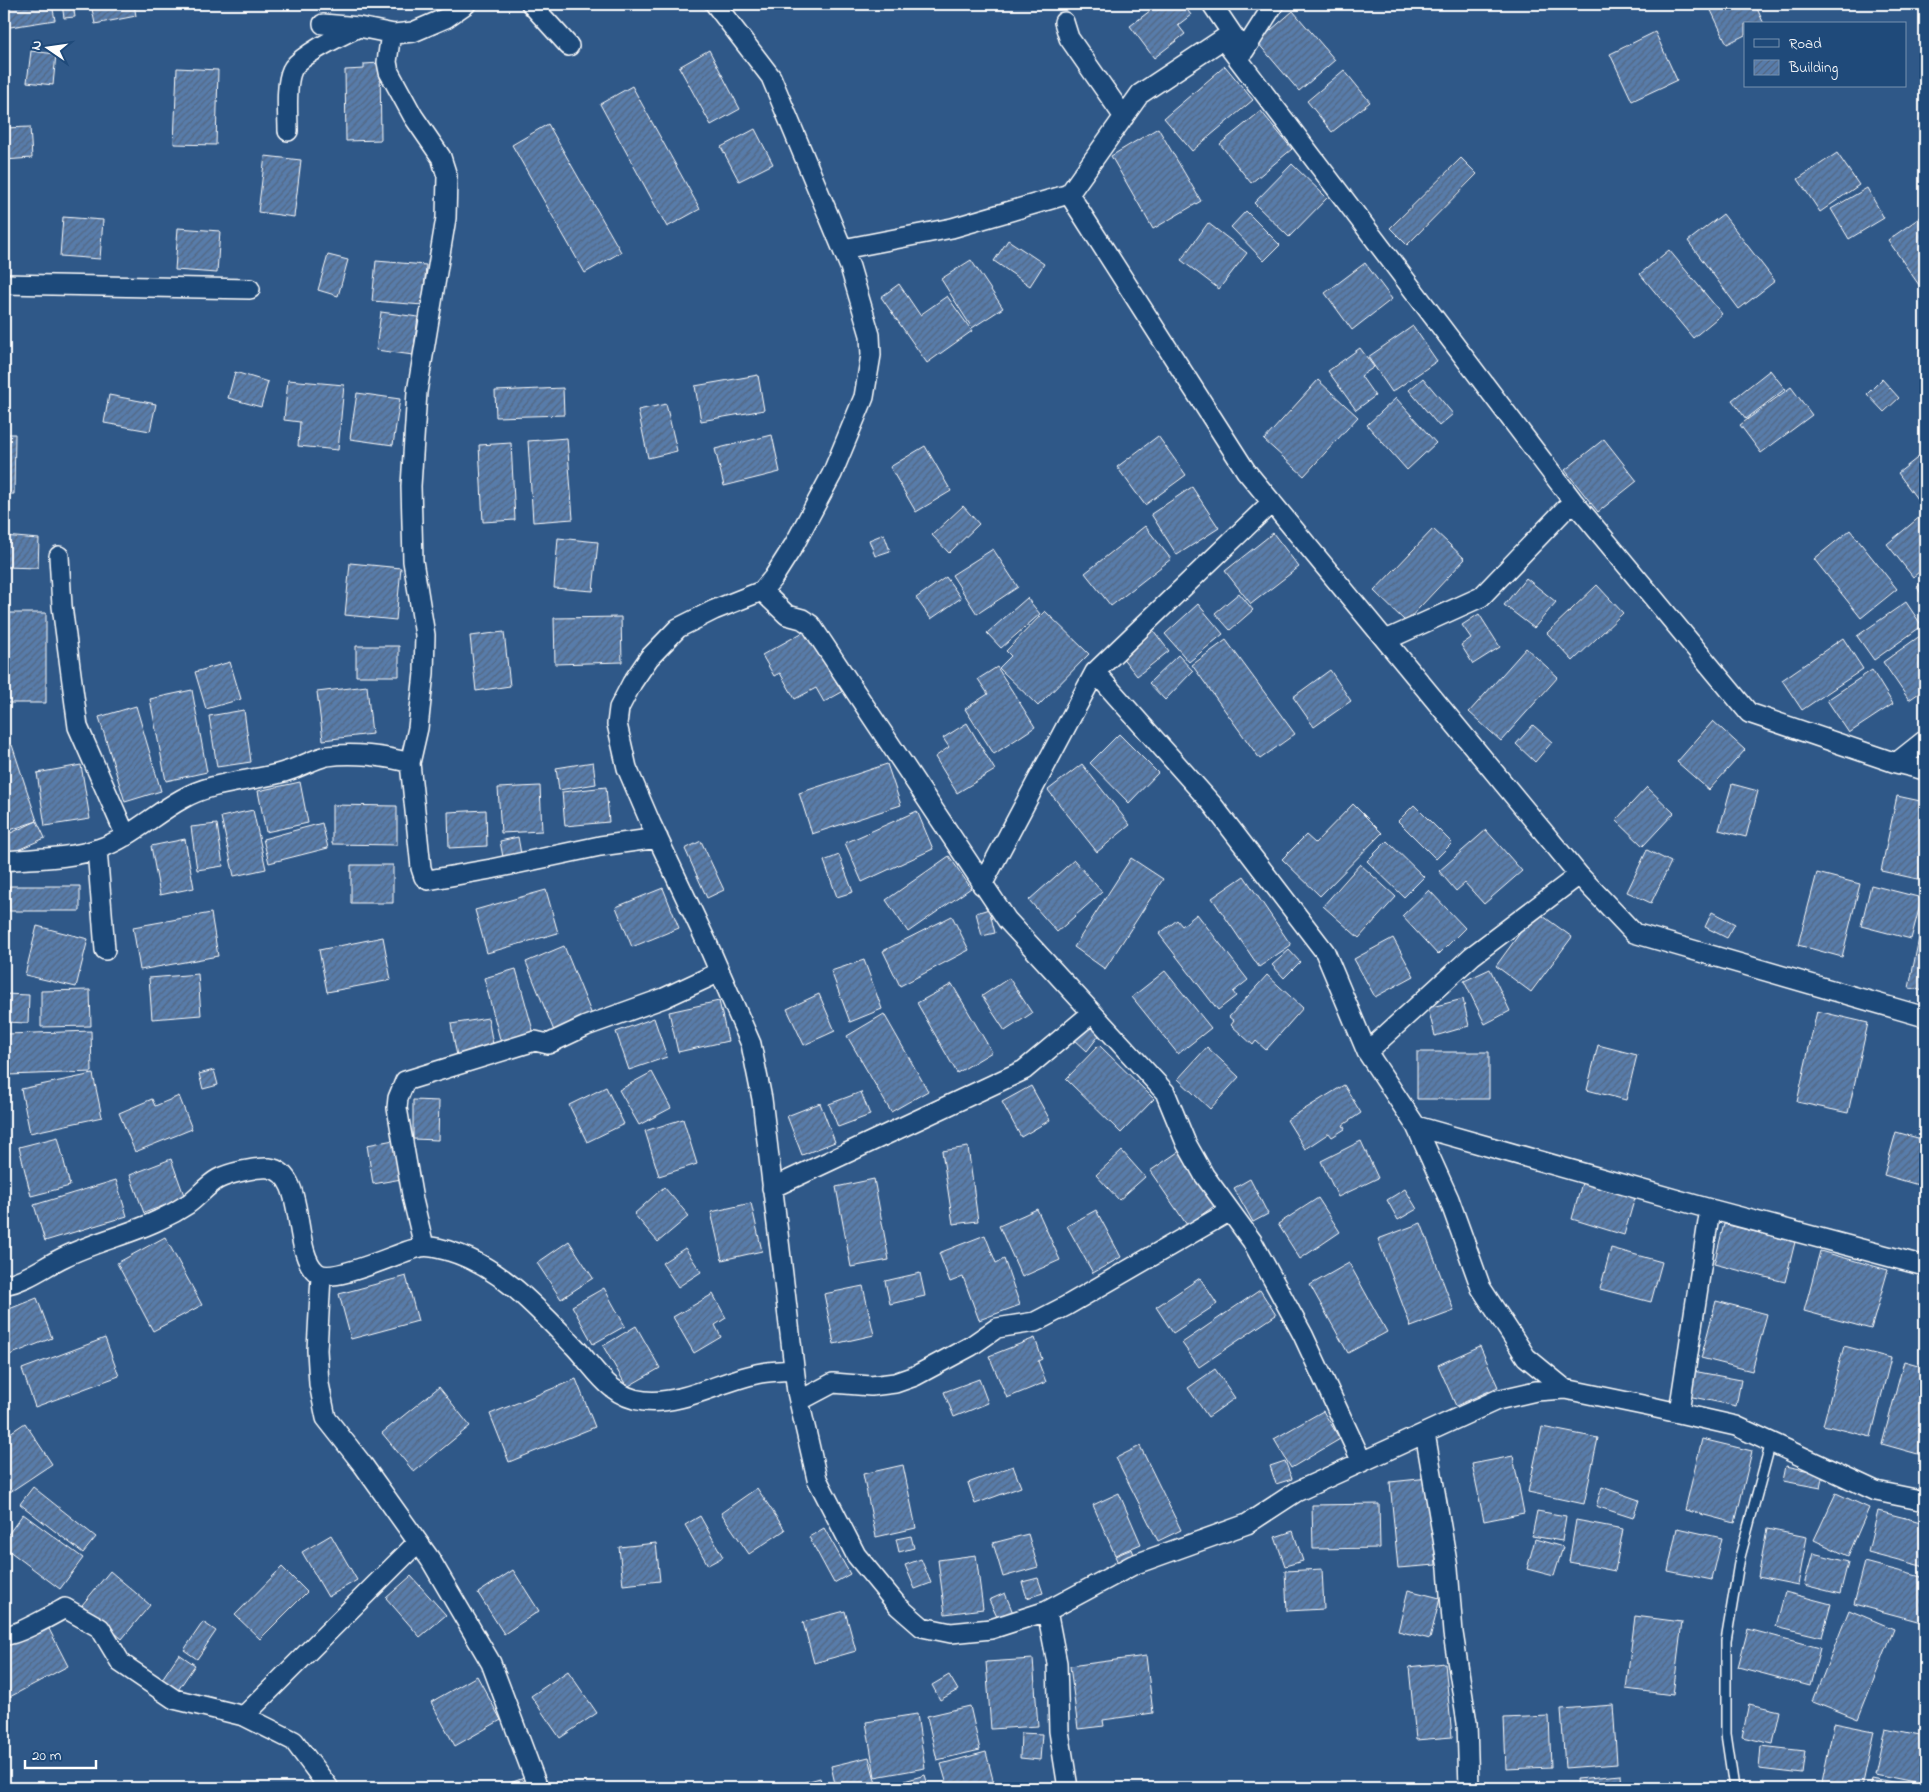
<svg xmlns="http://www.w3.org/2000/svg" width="1929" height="1792" font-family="'Indie Flower',sans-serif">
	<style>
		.building { fill: url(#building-hatch); stroke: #fff }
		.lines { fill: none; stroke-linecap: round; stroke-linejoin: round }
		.service-casing { stroke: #fff; stroke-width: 12 }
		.minor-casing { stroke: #fff; stroke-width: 22 }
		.service { stroke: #1f4a7a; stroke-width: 9 }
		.minor { stroke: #1f4a7a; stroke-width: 19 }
	</style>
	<defs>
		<pattern id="building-hatch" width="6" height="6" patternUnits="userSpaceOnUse" patternTransform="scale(1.25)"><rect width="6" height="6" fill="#587caa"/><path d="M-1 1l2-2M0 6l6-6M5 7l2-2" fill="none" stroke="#536680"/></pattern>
	</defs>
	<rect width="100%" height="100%" fill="#2f5888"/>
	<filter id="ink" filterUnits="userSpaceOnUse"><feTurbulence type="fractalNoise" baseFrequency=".02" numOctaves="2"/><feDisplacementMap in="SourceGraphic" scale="10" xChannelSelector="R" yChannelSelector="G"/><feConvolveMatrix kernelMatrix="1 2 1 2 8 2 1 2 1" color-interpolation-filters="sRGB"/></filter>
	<g filter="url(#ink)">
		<path class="building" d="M4,4H52L55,20L4,28Z
			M62,4H73L75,17L64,18Z
			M91,4H134L136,16L95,24Z
			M1159,4H1183L1191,15L1178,25L1185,34L1154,58L1130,26Z
			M1708,4H1755L1764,24H1745V35L1727,44Z
			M1293,11L1335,60L1299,91L1257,42Z
			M1655,32L1677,80L1632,101L1610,54Z
			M709,50L740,109L711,125L679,67Z
			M31,51L56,54L53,85L27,82Z
			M380,63L381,140L346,141L345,70L364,69V64Z
			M1225,66L1253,100L1192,151L1164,118Z
			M177,68L218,70L216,145L174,144Z
			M1344,70L1370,102L1332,132L1307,101Z
			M632,86L700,209L667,227L600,104Z
			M1261,111L1292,149L1251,183L1220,144Z
			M1925,123V141L1918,128Z
			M548,124L621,252L585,273L512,145Z
			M30,127L32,158L4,160V128Z
			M1158,128L1201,201L1153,229L1111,156Z
			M755,129L773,164L739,181L721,147Z
			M1837,153L1859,185L1820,212L1798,179Z
			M265,156L301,160L294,217L258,212Z
			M1461,158L1477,174L1407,245L1390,228Z
			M1292,164L1327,198L1289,237L1254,203Z
			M1867,188L1884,218L1849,239L1831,209Z
			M1246,211L1280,245L1264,261L1231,227Z
			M1723,214L1775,281L1739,309L1688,241Z
			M1925,214V285L1921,288L1888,240Z
			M63,217L103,220L100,259L60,256Z
			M1208,223L1247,253L1219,289L1181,260Z
			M178,228L220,231L217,273L175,270Z
			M1008,240L1044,264L1030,286L994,261Z
			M1669,250L1722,314L1693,338L1640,274Z
			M328,255L348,260L338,296L318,290Z
			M971,260L1003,308L972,328L941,279Z
			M376,261L426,265L423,305L372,301Z
			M1365,263L1392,299L1352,330L1325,293Z
			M899,284L920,315L947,296L972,331L927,363L881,297Z
			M381,312L418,317L413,355L376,350Z
			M1413,326L1437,361L1392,392L1368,357Z
			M1360,348L1374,367L1361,376L1375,396L1356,410L1328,371Z
			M1770,370L1785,389L1746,419L1732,400Z
			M235,372L268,382L261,407L228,398Z
			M758,375L764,410L701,421L695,386Z
			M1423,378L1453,414L1439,426L1409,390Z
			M1882,379L1899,398L1884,412L1867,394Z
			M288,380L344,385L338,450L298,446L300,422L284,420Z
			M1318,380L1358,417L1304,476L1264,440Z
			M1791,387L1812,415L1761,453L1740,425Z
			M563,388L564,415L496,417L495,391Z
			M357,393L400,399L393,445L350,439Z
			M109,395L156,404L150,431L104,423Z
			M1396,398L1436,443L1407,470L1367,425Z
			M666,404L677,451L648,458L638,410Z
			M4,434H15L14,494H4Z
			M772,435L780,472L724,486L715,449Z
			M1158,436L1186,475L1145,505L1117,467Z
			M567,438L573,519L533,522L528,441Z
			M1604,439L1637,481L1598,512L1565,470Z
			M511,443L515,520L483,522L479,445Z
			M925,446L951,491L916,512L890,467Z
			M1925,452V510L1898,473Z
			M1192,487L1219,528L1177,555L1151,514Z
			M963,506L979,524L949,553L932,535Z
			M1921,516L1925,521V567L1913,577L1887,544Z
			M1145,526L1171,559L1111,606L1085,573Z
			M1433,529L1465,559L1406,622L1374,591Z
			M1850,530L1897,589L1861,618L1814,559Z
			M1273,533L1299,567L1251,604L1225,571Z
			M884,534L890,551L875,556L869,540Z
			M4,536L39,539L38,568L4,567Z
			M558,538L598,542L593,591L554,588Z
			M993,549L1018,587L977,614L952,575Z
			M350,563L401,568L396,620L345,615Z
			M946,577L961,598L931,619L916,598Z
			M1526,578L1556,602L1534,628L1504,605Z
			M1925,581V600L1917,587Z
			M1597,585L1623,613L1573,661L1547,633Z
			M1239,593L1253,610L1230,630L1215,613Z
			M1027,598L1040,614L1001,648L987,633Z
			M1906,602L1922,626L1874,660L1857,636Z
			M1198,604L1223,634L1189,662L1165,634Z
			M1045,611L1089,654L1038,706L999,668L1011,656L1006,651Z
			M4,613H46V703H4Z
			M1479,614L1500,647L1473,664L1461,645L1471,638L1462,625Z
			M621,617L622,662L555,664L554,618Z
			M1150,626L1169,651L1137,676L1117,651Z
			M807,630L842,692L824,702L816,688L795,699L780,673L774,676L762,655Z
			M504,632L510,686L476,691L470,636Z
			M1924,633L1925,689L1909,700L1883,662Z
			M1843,638L1863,669L1802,710L1782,680Z
			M1226,640L1295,734L1260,759L1192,665Z
			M356,646H399V676H356Z
			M1526,648L1558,677L1501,741L1469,712Z
			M1178,655L1193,671L1165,700L1149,683Z
			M230,662L241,699L206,709L195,672Z
			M997,667L1035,727L994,754L965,709L988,694L978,679Z
			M1330,670L1351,701L1314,727L1293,697Z
			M1872,670L1893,704L1849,733L1827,700Z
			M367,686L372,734L323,740L317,692Z
			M192,690L207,772L166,781L150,699Z
			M136,706L161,791L125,802L99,717Z
			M244,710L251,762L217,767L209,716Z
			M1713,721L1745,750L1709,790L1677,762Z
			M967,723L995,770L957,793L935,757L949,747L943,738Z
			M1533,725L1552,742L1535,762L1516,744Z
			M1119,734L1158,773L1129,803L1090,763Z
			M12,745L37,821L4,832V748Z
			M593,762L596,784L559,790L556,768Z
			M887,764L901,805L812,834L799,793Z
			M1082,764L1130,825L1097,852L1048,790Z
			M81,765L90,819L45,826L37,773Z
			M300,782L308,823L266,832L258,791Z
			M1732,784L1758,791L1746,837L1719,830Z
			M540,786L542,831L501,833L498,788Z
			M606,787L609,822L565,826L562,792Z
			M1647,787L1674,813L1643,846L1616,820Z
			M1897,796L1925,802V866L1922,880L1881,871Z
			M1353,804L1382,833L1320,896L1282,859L1306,835L1315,843Z
			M332,805L397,806V845L332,844Z
			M1414,805L1452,843L1436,859L1398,821Z
			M253,810L266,869L234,876L221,817Z
			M486,810L487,846L449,848L448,812Z
			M917,811L933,849L862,882L845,843Z
			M37,821L45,838L4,856V836Z
			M322,823L328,848L269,863L263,839Z
			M217,824L223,866L197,870L191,827Z
			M1486,830L1522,871L1484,904L1465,883L1456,891L1439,871Z
			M518,837L521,854L503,857L500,841Z
			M185,839L194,888L160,895L151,846Z
			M701,841L724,890L707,898L685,849Z
			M1387,841L1424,877L1404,897L1367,861Z
			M1647,850L1671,862L1651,903L1627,892Z
			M839,855L853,892L837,897L824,861Z
			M949,856L971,888L908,932L886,900Z
			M1131,858L1163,879L1105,969L1074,947Z
			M1074,860L1102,892L1057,932L1029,900Z
			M1360,864L1396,897L1359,938L1323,906Z
			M351,865H393V903H351Z
			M1817,873L1860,884L1842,957L1798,945Z
			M1244,876L1291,945L1259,967L1212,898Z
			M1871,885L1922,898L1911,939L1861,926Z
			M9,886H80V911H9Z
			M663,888L679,928L632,947L616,907Z
			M546,890L558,933L487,953L475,910Z
			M1429,890L1465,928L1438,955L1402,916Z
			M1925,908V991L1909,988Z
			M989,909L995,933L982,936L976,913Z
			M1536,911L1572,937L1531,992L1496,966Z
			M1712,912L1735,924L1727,938L1705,927Z
			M211,913L218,956L140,970L133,927Z
			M1197,914L1248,980L1233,992L1236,996L1218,1010L1159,934L1177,920L1182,926Z
			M952,916L969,950L900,986L883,951Z
			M37,926L88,939L76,987L25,975Z
			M383,937L391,980L327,992L319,950Z
			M1393,938L1414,976L1375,997L1354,959Z
			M564,946L592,1015L554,1031L526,962Z
			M1289,950L1300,962L1284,978L1272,965Z
			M864,960L882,1009L850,1022L831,971Z
			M516,969L534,1034L501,1043L484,978Z
			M1490,969L1510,1011L1485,1024L1464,981Z
			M1165,971L1211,1028L1178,1054L1132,997Z
			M198,974L201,1015L152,1019L149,978Z
			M1267,975L1303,1008L1266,1050L1256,1041L1253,1045L1231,1025L1234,1021L1229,1017Z
			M1009,978L1032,1013L1005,1031L982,996Z
			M952,984L992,1052L957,1073L917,1003Z
			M90,990L91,1026L41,1027V991Z
			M4,994L29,995L28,1023L4,1022Z
			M819,994L835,1031L804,1045L787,1009Z
			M1463,999L1469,1026L1435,1036L1428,1008Z
			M719,1001L728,1041L678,1052L669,1012Z
			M1817,1011L1868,1023L1848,1113L1797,1102Z
			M884,1014L928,1091L891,1112L847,1036Z
			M488,1018L494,1050L457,1056L451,1024Z
			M654,1018L667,1057L629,1070L616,1032Z
			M1088,1022L1101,1033L1087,1051L1074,1039Z
			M91,1031L92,1072L8,1075L7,1034Z
			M1099,1045L1154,1099L1121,1133L1066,1079Z
			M1598,1045L1637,1055L1626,1100L1587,1090Z
			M1207,1047L1239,1077L1210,1109L1178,1079Z
			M1417,1052H1489V1099H1417Z
			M214,1070L218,1085L203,1089L199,1074Z
			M652,1072L671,1108L639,1125L619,1090Z
			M93,1074L102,1117L30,1133L21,1089Z
			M1344,1085L1361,1113L1343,1125L1345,1129L1332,1137L1329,1133L1305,1149L1287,1120Z
			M1031,1086L1050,1120L1021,1137L1002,1102Z
			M606,1087L624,1124L587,1142L569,1105Z
			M861,1092L870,1115L838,1127L829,1104Z
			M179,1096L192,1129L135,1152L119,1113L152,1099L155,1106Z
			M413,1100L439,1101L438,1140L413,1139Z
			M820,1103L835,1142L802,1155L787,1116Z
			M1925,1108V1134L1920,1132Z
			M683,1119L697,1164L659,1176L645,1131Z
			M1896,1132L1925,1140V1187L1884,1175Z
			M58,1137L70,1186L31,1196L19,1147Z
			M399,1139L407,1178L373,1184L367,1145Z
			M1361,1141L1378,1178L1338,1197L1321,1161Z
			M968,1147L978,1221L953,1224L942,1151Z
			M1184,1148L1220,1202L1187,1225L1150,1171Z
			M1122,1151L1145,1177L1119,1200L1096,1175Z
			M171,1159L185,1198L144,1213L130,1175Z
			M874,1179L889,1260L851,1267L836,1187Z
			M1250,1179L1268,1214L1253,1222L1234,1188Z
			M1583,1179L1636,1194L1624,1235L1572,1219Z
			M116,1180L127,1216L45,1241L34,1205Z
			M664,1187L689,1216L658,1242L634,1214Z
			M1405,1189L1417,1209L1398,1220L1387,1200Z
			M1318,1198L1340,1232L1300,1259L1278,1224Z
			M751,1203L762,1251L722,1260L711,1212Z
			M1037,1209L1060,1260L1022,1277L999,1226Z
			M1096,1210L1121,1257L1093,1273L1067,1226Z
			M1421,1223L1454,1311L1411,1327L1378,1239Z
			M1724,1224L1795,1242L1785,1282L1714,1264Z
			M985,1235L996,1263L1004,1259L1020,1305L979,1320L963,1277L950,1282L939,1253Z
			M165,1237L202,1305L153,1331L117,1263Z
			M569,1241L593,1278L561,1299L537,1263Z
			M685,1248L701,1272L678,1287L662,1263Z
			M1611,1248L1662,1262L1651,1302L1600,1289Z
			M1820,1251L1888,1270L1871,1329L1804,1311Z
			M1349,1263L1387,1332L1348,1353L1310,1285Z
			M920,1273L925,1296L890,1304L885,1281Z
			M406,1276L418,1321L351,1339L339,1294Z
			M1200,1278L1217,1304L1173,1333L1156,1307Z
			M863,1286L874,1335L834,1344L824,1294Z
			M604,1288L625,1326L593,1344L572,1306Z
			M1260,1290L1276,1315L1199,1367L1182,1343Z
			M713,1294L726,1318L715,1325L721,1337L694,1353L673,1317Z
			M37,1298L52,1338L7,1356L4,1347V1311Z
			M1716,1301L1767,1314L1752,1371L1701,1358Z
			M636,1326L660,1368L627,1387L603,1346Z
			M105,1338L119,1376L35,1407L22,1369Z
			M1035,1338L1042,1359L1038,1361L1046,1382L1007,1398L989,1356Z
			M1480,1346L1498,1387L1456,1406L1438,1365Z
			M1844,1346L1891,1358L1871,1437L1823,1425Z
			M1904,1361L1925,1367V1456L1882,1444Z
			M1215,1369L1235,1398L1208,1417L1188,1388Z
			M1693,1371L1741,1380L1736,1406L1688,1396Z
			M576,1379L595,1427L509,1462L490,1414Z
			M979,1379L988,1403L954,1417L944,1392Z
			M439,1387L470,1426L414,1472L382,1433Z
			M1323,1411L1340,1439L1291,1468L1274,1439Z
			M25,1423L52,1464L4,1496V1437Z
			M1542,1427L1598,1438L1584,1504L1528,1492Z
			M1702,1439L1752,1451L1735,1523L1685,1510Z
			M1140,1446L1181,1530L1158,1541L1116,1458Z
			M1513,1456L1524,1513L1484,1521L1472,1464Z
			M1285,1461L1292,1479L1276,1484L1270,1466Z
			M903,1465L916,1528L876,1537L863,1474Z
			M1013,1466L1021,1487L975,1504L968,1483Z
			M1786,1466L1824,1474L1821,1488L1783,1481Z
			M1429,1478L1436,1565L1398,1568L1390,1482Z
			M33,1487L96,1537L83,1553L20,1504Z
			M1602,1487L1639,1500L1633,1518L1596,1506Z
			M757,1488L785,1530L749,1554L721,1513Z
			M1119,1493L1141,1544L1115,1555L1093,1505Z
			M1836,1493L1869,1508L1848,1556L1814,1540Z
			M1379,1504L1380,1548L1313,1549L1312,1505Z
			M1537,1511L1566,1516L1562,1541L1532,1536Z
			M1878,1511L1925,1523V1567L1868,1552Z
			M23,1514L83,1558L60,1589L4,1547V1540Z
			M700,1516L723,1557L708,1565L685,1525Z
			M1576,1520L1623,1529L1615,1571L1569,1562Z
			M824,1528L850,1574L834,1583L809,1537Z
			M1677,1528L1722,1538L1712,1580L1668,1571Z
			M1767,1529L1807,1537L1798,1585L1758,1577Z
			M1293,1531L1303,1561L1285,1566L1275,1537Z
			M1028,1534L1038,1567L1003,1577L993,1543Z
			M331,1535L357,1580L328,1597L302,1552Z
			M911,1536L914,1548L899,1552L896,1539Z
			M1535,1539L1563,1547L1554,1576L1527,1569Z
			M656,1543L660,1581L623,1585L619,1547Z
			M1132,1549L1135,1557L1118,1563L1115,1556Z
			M1813,1553L1848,1562L1840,1594L1804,1585Z
			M976,1555L983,1609L945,1614L938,1560Z
			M921,1559L931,1583L915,1589L905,1565Z
			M1865,1562L1925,1578V1623L1854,1604Z
			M282,1567L307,1592L260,1639L235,1615Z
			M1322,1569L1324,1609L1287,1611L1285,1571Z
			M513,1570L539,1611L504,1634L478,1593Z
			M110,1571L150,1605L122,1639L82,1605Z
			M411,1576L446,1615L420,1637L386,1598Z
			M1038,1578L1043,1593L1027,1598L1022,1582Z
			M1408,1590L1440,1598L1430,1639L1398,1631Z
			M1785,1592L1831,1604L1822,1637L1776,1626Z
			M1005,1593L1013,1613L998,1619L989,1600Z
			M1849,1610L1894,1629L1858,1719L1813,1701Z
			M845,1611L856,1651L814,1663L803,1622Z
			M1635,1616L1682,1622L1673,1695L1626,1689Z
			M203,1622L216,1631L197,1659L184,1650Z
			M47,1625L68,1666L4,1700V1648Z
			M1748,1629L1820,1648L1810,1686L1738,1667Z
			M179,1654L195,1665L176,1693L160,1682Z
			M1146,1656L1153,1713L1103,1720L1104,1726L1078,1729L1070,1666Z
			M1033,1659L1038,1726L991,1729L986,1662Z
			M1445,1663L1452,1737L1416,1740L1409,1667Z
			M568,1671L597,1713L560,1738L531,1696Z
			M949,1675L958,1690L940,1700L932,1685Z
			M477,1676L501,1720L455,1746L431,1702Z
			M1749,1704L1780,1711L1773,1744L1742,1737Z
			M1613,1705L1617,1764L1565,1768L1561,1709Z
			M970,1706L980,1750L937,1760L927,1716Z
			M917,1714L925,1768L875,1777L866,1722Z
			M1549,1716L1551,1767L1506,1769L1504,1718Z
			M1834,1723L1874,1731L1862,1788H1821Z
			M1885,1728L1925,1736V1752L1919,1783L1875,1774Z
			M1021,1733L1042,1734L1040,1760L1020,1758Z
			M1761,1746L1805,1751L1802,1774L1759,1769Z
			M986,1752L995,1788H948L941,1764Z
			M869,1757L877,1788H836L831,1766Z
			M925,1775L929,1788H884V1787Z
			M1621,1775L1622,1788H1577L1576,1779Z
			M524,1778L528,1788H496Z
			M820,1778L823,1788H784Z
			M1872,1778L1918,1787L1917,1788H1870Z
			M1357,1783L1421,1788H1357Z"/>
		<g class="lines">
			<defs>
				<path id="service" d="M1734,1788L1726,1734V1641L1740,1557L1771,1442"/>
				<path id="minor" d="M531,4L569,46
					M715,4L771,77L850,267L870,335L871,355L864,397L832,474L794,545L773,578L762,591L714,610L678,628L649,658L632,683L619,708L617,724L627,768L651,824L708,945L751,1044L762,1099L797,1392L817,1479L856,1555L898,1606L922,1627L951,1633L991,1629L1047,1611L1133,1565L1247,1524L1296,1492L1497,1400L1536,1391L1565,1389L1652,1407L1736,1426L1876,1491L1925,1501
					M1212,4L1241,47
					M1064,22L1069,38L1124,117
					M323,24L359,27L394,34L413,32L446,18L466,4
					M394,34L390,40L387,62L389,72L413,116L441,157L447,176L446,218L417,392L411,486L413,561L425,635L424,673L418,728L410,763L421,868L424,877L428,880L491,869L600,846L658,838
					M1223,39L1573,501L1749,713L1896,763L1925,770
					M288,131C288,114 285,85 292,70C298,56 344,34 359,27
					M1069,194L1246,471L1579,875L1634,933L1925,1017
					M843,249L952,228L1069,194L1140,94L1223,39L1244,51L1274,4
					M4,284L250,289
					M59,556L62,606L78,727L126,836
					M762,591L787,615L802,619L811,625L1007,920L1165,1092L1186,1143L1204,1175L1252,1241L1303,1335L1362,1462
					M1386,640L1481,597L1573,501
					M1095,672L1212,804L1325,952L1367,1052L1416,1126L1449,1199L1481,1288L1526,1357L1565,1389
					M1896,763L1925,740
					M97,849L105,950
					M4,861C34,858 68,859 98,849C130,838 153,815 182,799C213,781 251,782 284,772C299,768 313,759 327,756C353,752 385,756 410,763
					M982,885L1095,672L1272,502
					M1367,1052L1472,956L1579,875
					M1416,1126L1710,1209L1925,1266
					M772,1188L1024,1070L1092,1013
					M424,1246L413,1200L397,1108L398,1098L405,1081L535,1041L548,1044L586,1026L664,998L720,972
					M321,1276L317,1350L319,1384L326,1418L363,1465L430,1559L491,1663L538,1788
					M4,1285C28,1280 43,1267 64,1257C94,1242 128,1235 159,1220C168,1216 179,1210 188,1204C198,1197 207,1185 218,1179C229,1173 257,1167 269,1168C307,1173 291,1250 316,1272C332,1286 400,1251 421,1247C429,1245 441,1249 449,1251C500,1266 538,1309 574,1346C596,1369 609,1397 644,1401C684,1405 722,1380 761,1373C772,1371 783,1371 794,1370
					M799,1401L833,1383L871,1386L895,1383L915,1376L971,1346L997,1328L1035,1322L1066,1306L1230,1211
					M1679,1412L1710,1209
					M1425,1433L1448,1568L1453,1633L1467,1723L1469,1788
					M1047,1611L1057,1663L1059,1731L1068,1788
					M4,1635C14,1637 54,1614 65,1608L100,1628L121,1663L174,1699L244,1716L294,1741L329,1788
					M244,1716L418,1542"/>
			</defs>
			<use href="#service" class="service-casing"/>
			<use href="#minor" class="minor-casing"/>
			<use href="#service" class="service"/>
			<use href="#minor" class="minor"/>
		</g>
	</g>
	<rect width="1929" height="1792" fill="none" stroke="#1f4a7a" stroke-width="20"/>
	<rect x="10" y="10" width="1909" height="1772" fill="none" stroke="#fff" stroke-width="2" filter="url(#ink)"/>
	<rect x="1744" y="22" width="162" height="65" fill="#1f4a7a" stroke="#7992af"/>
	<rect x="1754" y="39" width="25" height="8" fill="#1f4a7a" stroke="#7992af"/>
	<text x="1789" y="48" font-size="15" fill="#ffffff">Road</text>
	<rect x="1754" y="60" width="25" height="15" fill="url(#building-hatch)" stroke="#7992af"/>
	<text x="1789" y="72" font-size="15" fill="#ffffff">Building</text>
	<g transform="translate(48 48) rotate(283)" stroke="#1f4a7a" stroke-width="4" paint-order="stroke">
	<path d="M0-4L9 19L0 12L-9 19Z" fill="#ffffff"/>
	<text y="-8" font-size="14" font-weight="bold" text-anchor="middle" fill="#ffffff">N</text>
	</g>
	<path d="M25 1760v8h71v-8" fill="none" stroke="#ffffff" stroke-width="2.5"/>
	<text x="32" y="1760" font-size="15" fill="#ffffff" stroke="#1f4a7a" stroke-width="4" paint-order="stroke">20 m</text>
</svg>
